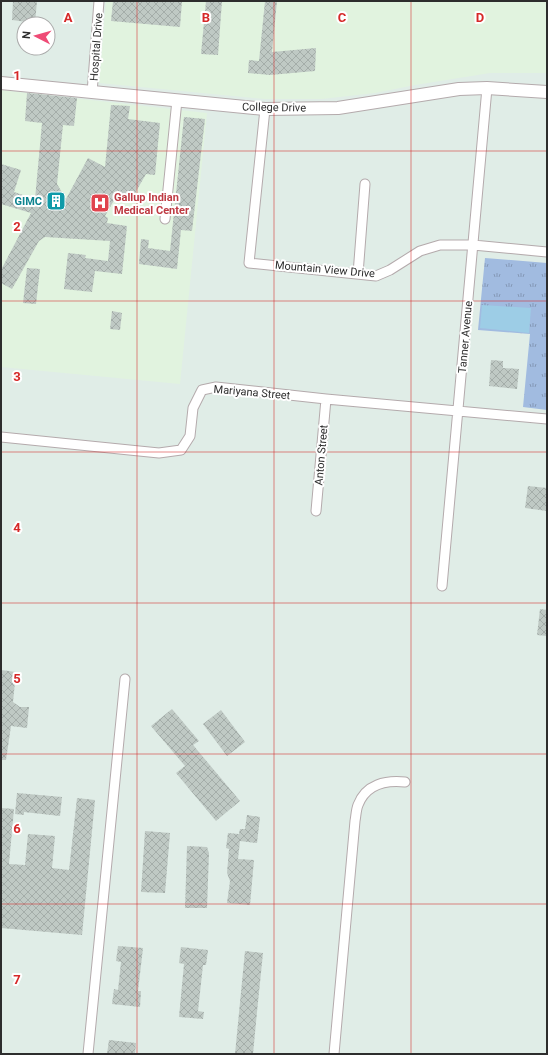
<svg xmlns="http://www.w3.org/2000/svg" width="548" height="1055" font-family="Roboto,sans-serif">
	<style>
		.medical { fill: #e1f3df }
		.park { fill: url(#park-tufts) }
		.pitch { fill: #9dcde6 }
		.building { fill: url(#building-cross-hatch) }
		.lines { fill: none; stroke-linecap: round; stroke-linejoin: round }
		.minor-casing { stroke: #b4aaac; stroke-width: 11 }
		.secondary-casing { stroke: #b4aaac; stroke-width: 14 }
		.minor { stroke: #fff; stroke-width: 9 }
		.secondary { stroke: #fff; stroke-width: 12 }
		.grid { fill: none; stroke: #d62828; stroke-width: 1; stroke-opacity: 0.55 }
		.labels { text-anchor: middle; stroke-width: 4; stroke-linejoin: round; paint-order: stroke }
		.street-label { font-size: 11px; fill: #2d2d2d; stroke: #fff }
		.health-label { font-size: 11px; font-weight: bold; fill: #be3a42; stroke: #fff; text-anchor: start }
		.culture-label { font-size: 11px; font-weight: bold; fill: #0d838f; stroke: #fff; text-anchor: end }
		.grid-label { font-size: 13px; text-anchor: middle; font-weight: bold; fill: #d62828; stroke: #fff; stroke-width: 4; stroke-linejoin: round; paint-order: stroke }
	</style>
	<defs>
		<pattern id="park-tufts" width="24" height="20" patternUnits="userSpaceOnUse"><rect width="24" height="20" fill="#a1bbe0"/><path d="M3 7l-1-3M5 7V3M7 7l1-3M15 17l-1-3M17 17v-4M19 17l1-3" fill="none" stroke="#8498b6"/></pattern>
		<pattern id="building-cross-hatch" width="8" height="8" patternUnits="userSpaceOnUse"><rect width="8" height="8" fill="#bfc9c4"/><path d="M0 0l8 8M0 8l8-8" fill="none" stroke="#a4ada9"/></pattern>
	</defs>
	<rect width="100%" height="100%" fill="#e0ede7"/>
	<path class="medical" d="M106,1H547V73H490L415,85L375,93L322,99H265L99,83Z
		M1,90L207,113L180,384L1,367Z"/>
	<path class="park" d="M485,258L547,263V410L523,407L530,334L478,330Z"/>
	<path class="pitch" d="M482,305L531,308L529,333L480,328Z"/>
	<path class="building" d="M13,1H37L35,23L12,20Z
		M113,1H182L180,27L111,21Z
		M206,1H222L218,55L201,54Z
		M265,1H277L272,52L316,48L315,71L270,75L248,73L249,60L259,61Z
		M27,93L77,98L74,126L63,125L57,184L66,199L88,158L105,167L111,105L130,106L128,119L160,123L155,175L146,174L130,202L117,195L105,216L108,218L107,223L127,226L122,274L95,271L92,292L64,289L68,253L86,255L85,258L108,261L110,241L45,237L39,241L12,289L1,283V270L31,213L1,204V164L21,170L14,192L35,199L42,123L25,121Z
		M184,117L205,119L192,231L181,230L177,269L139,264L141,239L149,240L148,248L170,251Z
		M27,268L40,269L36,304L23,303Z
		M112,311L122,313L120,330L110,329Z
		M491,360L503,361V368L519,369L517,389L489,386Z
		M528,486L547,488V511L525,508Z
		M540,609L547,610V636L537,635Z
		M1,670L16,672L13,702L20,707H29L27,728L11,726L6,760H1Z
		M172,709L199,741L193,745L240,801L216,821L176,773L185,766L151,726Z
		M221,710L245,742L227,756L203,724Z
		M17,793L62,797L60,816L24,812V815L15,814Z
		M77,798L95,800L82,935L1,928V808L14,809L9,864L25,865L28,834L55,836L52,868L69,870Z
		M247,815L260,817L257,843L240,841L238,859L254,860L250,905L227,903L230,881L227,873L229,849L226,848L228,833L239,834L240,829H245Z
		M145,831L170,833L165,893L141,892Z
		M187,846L207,847L209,853L207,908H185Z
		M118,946L143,948L138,991H141L140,1007L112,1004L114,989L118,990L121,962L116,961Z
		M181,947L208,950L206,965H203L198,1011L204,1012L203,1019L179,1017L184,964L179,963Z
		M245,951L263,953L257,1012L253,1054H235Z
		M109,1040L136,1043L135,1054H107Z"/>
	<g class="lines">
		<defs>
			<path id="minor" d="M92,93L99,1
				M265,109L249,263L376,276L390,270L420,251L440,245H473L547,252
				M165,219L177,100
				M358,274L365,184
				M1,437L159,453L181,450L190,436L193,408L202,390L216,387L326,399L547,419
				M316,511L326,399
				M442,586L487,88
				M88,1054L125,679
				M334,1054L355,821C356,816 356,810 358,805C366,784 386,780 405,782"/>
			<path id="secondary" d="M1,83L265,109L338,108L459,89L487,88L547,92"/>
		</defs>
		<use href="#minor" class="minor-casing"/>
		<use href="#secondary" class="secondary-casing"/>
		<use href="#minor" class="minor"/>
		<use href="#secondary" class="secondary"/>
	</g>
	<path class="grid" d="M137,1V1054M274,1V1054M411,1V1054M1,151H547M1,301H547M1,452H547M1,603H547M1,754H547M1,904H547"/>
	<defs>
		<symbol id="building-square" viewBox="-11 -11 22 22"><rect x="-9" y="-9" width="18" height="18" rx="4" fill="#0f9aa8" stroke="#fff"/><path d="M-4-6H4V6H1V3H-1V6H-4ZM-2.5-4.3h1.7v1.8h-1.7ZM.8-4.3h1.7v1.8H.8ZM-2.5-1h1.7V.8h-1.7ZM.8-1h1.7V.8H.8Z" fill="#fff"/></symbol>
		<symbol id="hospital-square" viewBox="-11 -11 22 22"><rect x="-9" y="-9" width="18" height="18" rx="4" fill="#e0444e" stroke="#fff"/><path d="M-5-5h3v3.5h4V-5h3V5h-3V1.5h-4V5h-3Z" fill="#fff"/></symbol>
	</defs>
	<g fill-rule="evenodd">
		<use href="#building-square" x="45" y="190" width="22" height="22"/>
		<use href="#hospital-square" x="89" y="192" width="22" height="22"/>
	</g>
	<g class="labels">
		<g class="street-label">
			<text transform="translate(96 47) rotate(-86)" y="4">Hospital Drive</text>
			<text transform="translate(274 107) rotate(1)" y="4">College Drive</text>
			<text transform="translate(325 269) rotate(5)" y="4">Mountain View Drive</text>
			<text transform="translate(465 337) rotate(-85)" y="4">Tanner Avenue</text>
			<text transform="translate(252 392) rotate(5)" y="4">Mariyana Street</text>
			<text transform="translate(321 455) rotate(-85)" y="4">Anton Street</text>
		</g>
		<g class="health-label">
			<text x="114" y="201">Gallup Indian<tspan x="114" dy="13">Medical Center</tspan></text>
		</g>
		<g class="culture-label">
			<text x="42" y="205">GIMC</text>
		</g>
	</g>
	<g class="grid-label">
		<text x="68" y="22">A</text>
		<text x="206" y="22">B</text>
		<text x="342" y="22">C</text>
		<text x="480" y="22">D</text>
		<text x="17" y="80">1</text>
		<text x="17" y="231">2</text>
		<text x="17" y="381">3</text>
		<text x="17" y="532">4</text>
		<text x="17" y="683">5</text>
		<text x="17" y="833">6</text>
		<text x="17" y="984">7</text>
	</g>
	<rect width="548" height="1055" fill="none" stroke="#2d2d2d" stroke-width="4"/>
	<g transform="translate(36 36) rotate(276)"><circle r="19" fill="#ffffff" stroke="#ababab"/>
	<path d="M0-3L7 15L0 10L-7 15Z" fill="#ef4b76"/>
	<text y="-6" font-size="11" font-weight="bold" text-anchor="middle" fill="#2d2d2d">N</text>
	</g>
</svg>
